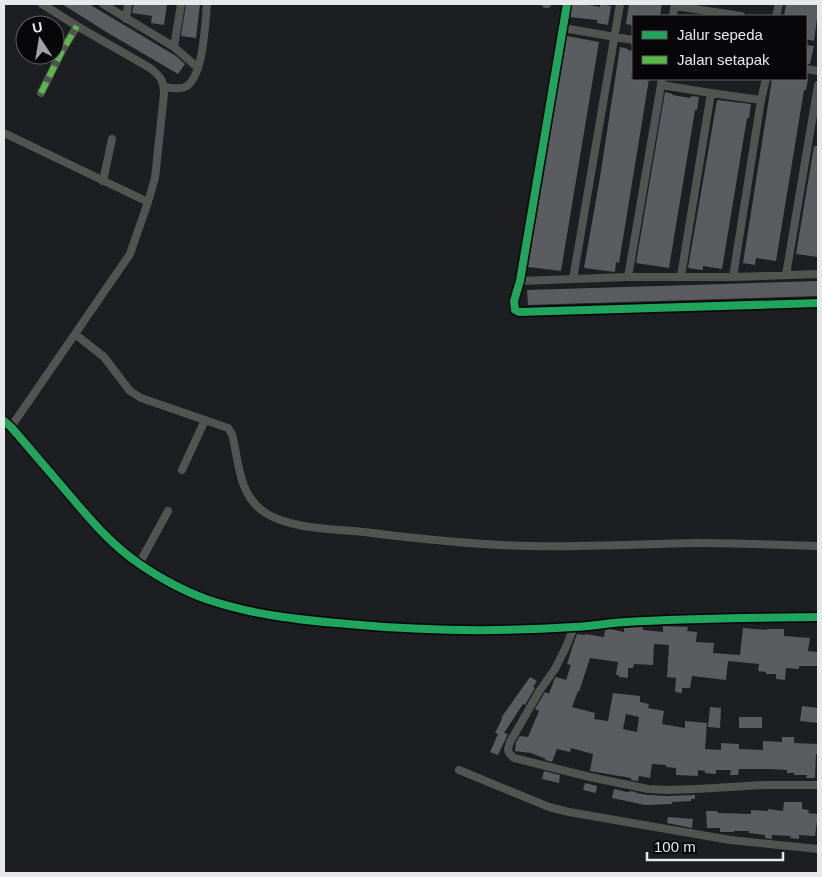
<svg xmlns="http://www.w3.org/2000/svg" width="822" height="877" font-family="Arial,sans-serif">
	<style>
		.building { fill: #5b5c5f; fill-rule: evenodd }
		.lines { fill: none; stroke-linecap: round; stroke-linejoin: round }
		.street { stroke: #515450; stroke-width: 8 }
		.quiet { stroke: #58b947; stroke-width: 6; stroke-dasharray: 12 6; stroke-linecap: butt }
		.cycleway-casing { stroke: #07070a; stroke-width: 11 }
		.cycleway { stroke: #20a55d; stroke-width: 8 }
	</style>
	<rect width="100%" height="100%" fill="#1d1e21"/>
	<path class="building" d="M62,4H89L176,56L185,64L178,74L108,33Z
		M134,4H167L164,25L151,23L152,16L132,13Z
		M186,4H200L196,38L181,36Z
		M572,4H582L600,7V4L611,6L608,25L597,23V20L570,17Z
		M629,4H662L660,16H633L632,25L626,24Z
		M786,4H818V11L814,41L806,39V16H784Z
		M567,36L599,42L561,271L528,267Z
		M806,45L814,46L810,64H806Z
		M620,47L628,49V50L633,51V64L631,79H649L619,263L616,262L615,272L584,268L600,177Z
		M772,79H808L806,90H804L776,261L756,258L755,265L743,263Z
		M665,92L673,94L672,95L691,98V96L699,97L697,110H695L669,268L636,263Z
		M717,100L751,104L749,118H747L722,269L703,266V270L688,268Z
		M814,146H818V257L796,254Z
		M818,281V296L528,305L527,290Z
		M663,626L688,627L687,631L697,632L696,642L714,643L713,653L740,655L743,628L767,630V629H784V636L810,638L808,651L818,652V666H799V669L786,668L785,680L776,679V674H766V672L758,671L759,664L728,661L726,680L692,676L690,688H682V693L675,692L676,678L667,677L669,645L654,644L653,665L634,664L633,668H628V678L619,677V675H616L618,662L590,658L579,692L578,691L572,707L595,713L594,719L608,721L613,693L640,696V702L649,704L648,708L664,711L662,724L685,728V721L707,723L705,749L721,750V743L739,744V749L763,750V741L782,742V737H794V743L818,744V755L816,754L815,778H806L807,775H794V773H787V770L770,769H739L738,775H730L731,770H716V774L705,773V771L698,770V776L676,775V768L666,767V765L652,764L650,778L639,776L638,781L631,780V778L590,771L593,754L571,748L570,752L557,749L552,762L545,760L546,759L531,753L515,751L516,742L520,736L528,737L539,711L535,709L545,692L549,694L554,680L556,677L566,680L571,665L567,664L572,648L577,634L585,635V634L604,637L605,630L610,629L624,632V628L643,627V630L663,632ZM626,714L639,717L637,732L623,729Z
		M530,677L537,681L533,687L535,688L525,705L523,704L504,733L508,734L498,755L490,752L498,734L495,733L502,719L501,718Z
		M802,706L818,708V723L800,721Z
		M710,707L721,708L720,728L708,727Z
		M739,717H762V728H739Z
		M544,771L560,775L559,783L542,779Z
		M585,783L597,786L596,793L583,790Z
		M614,789L627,792H629V791L636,792V793L648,795L667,796L695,795V799H691V801L672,802V804L645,805L612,798Z
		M784,802H802V809L809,810L808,813L818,814L815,836L799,835V839L790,838L791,836L772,835V839L765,838V835L749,833V831H734V832H720V828H707L706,811H717L718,813L751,814V810L768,811V809L783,811Z
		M668,817L693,819L692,828L667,823Z"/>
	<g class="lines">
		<path class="street" d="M42,4L77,26L150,68C160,76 164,80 164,94L155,178L148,202
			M103,4L174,47L198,68
			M546,4H547
			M567,4L520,281L514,301L515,310L519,312L818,303
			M675,6L741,16
			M673,16L675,4
			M776,16L779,4
			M126,19L128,4
			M563,28L633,40
			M174,47L181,4
			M806,69L818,71
			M661,85L711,93L761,100
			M164,87C171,88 181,90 187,86C204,73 205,24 207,4
			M41,93L62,51L77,26
			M4,133L148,202L130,254L11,427
			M103,181L112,139
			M786,275L818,85
			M681,276L711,93
			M628,277L662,79
			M733,277L761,100L766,79
			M573,279L620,4
			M520,281L628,277H733L818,274
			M75,334L104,357L130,391L141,398L228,428L232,434C239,461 238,494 264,512C289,529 334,529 364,532C419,539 474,545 530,546C586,547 641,544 697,543C737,543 778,545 818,546
			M4,421L11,427L18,435C36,456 54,477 72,498C93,523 114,547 141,565C158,577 186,592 206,599C252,615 300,620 348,624C423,631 499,632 574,627C592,626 609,623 626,622C690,618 754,618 818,617
			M182,470L205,420
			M139,564L168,511
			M574,627L566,647L555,669L540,690L510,742L508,749L509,753L514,758L590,777L648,789L667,790L696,789L765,785H818
			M459,770L549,807L569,812L730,840L818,849"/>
		<path class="quiet" d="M41,93L62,51L77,26"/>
		<defs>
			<path id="cycleway" d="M567,4L520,281L514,301L515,310L519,312L818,303
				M4,421L11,427L18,435C36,456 54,477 72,498C93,523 114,547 141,565C158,577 186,592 206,599C252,615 300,620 348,624C423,631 499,632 574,627C592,626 609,623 626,622C690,618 754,618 818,617"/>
		</defs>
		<use href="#cycleway" class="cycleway-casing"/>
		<use href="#cycleway" class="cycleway"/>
	</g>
	<rect width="822" height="877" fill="none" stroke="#e6e8eb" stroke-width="10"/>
	<rect x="632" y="15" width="175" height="65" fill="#07070a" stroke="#606164"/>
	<rect x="642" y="31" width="25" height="8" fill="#20a55d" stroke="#606164"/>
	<text x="677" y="40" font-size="15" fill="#e6e8eb">Jalur sepeda</text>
	<rect x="642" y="56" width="25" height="8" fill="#58b947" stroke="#606164"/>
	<text x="677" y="65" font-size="15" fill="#e6e8eb">Jalan setapak</text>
	<g transform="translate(40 40) rotate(348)"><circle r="24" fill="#07070a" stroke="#606164"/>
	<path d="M0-4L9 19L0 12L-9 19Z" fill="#a0a1a4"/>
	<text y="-8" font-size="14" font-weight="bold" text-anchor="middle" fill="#e6e8eb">U</text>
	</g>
	<path d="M647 852v8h136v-8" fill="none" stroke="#e6e8eb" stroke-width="2.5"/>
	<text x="654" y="852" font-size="15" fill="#e6e8eb" stroke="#07070a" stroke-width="4" paint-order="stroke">100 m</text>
</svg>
